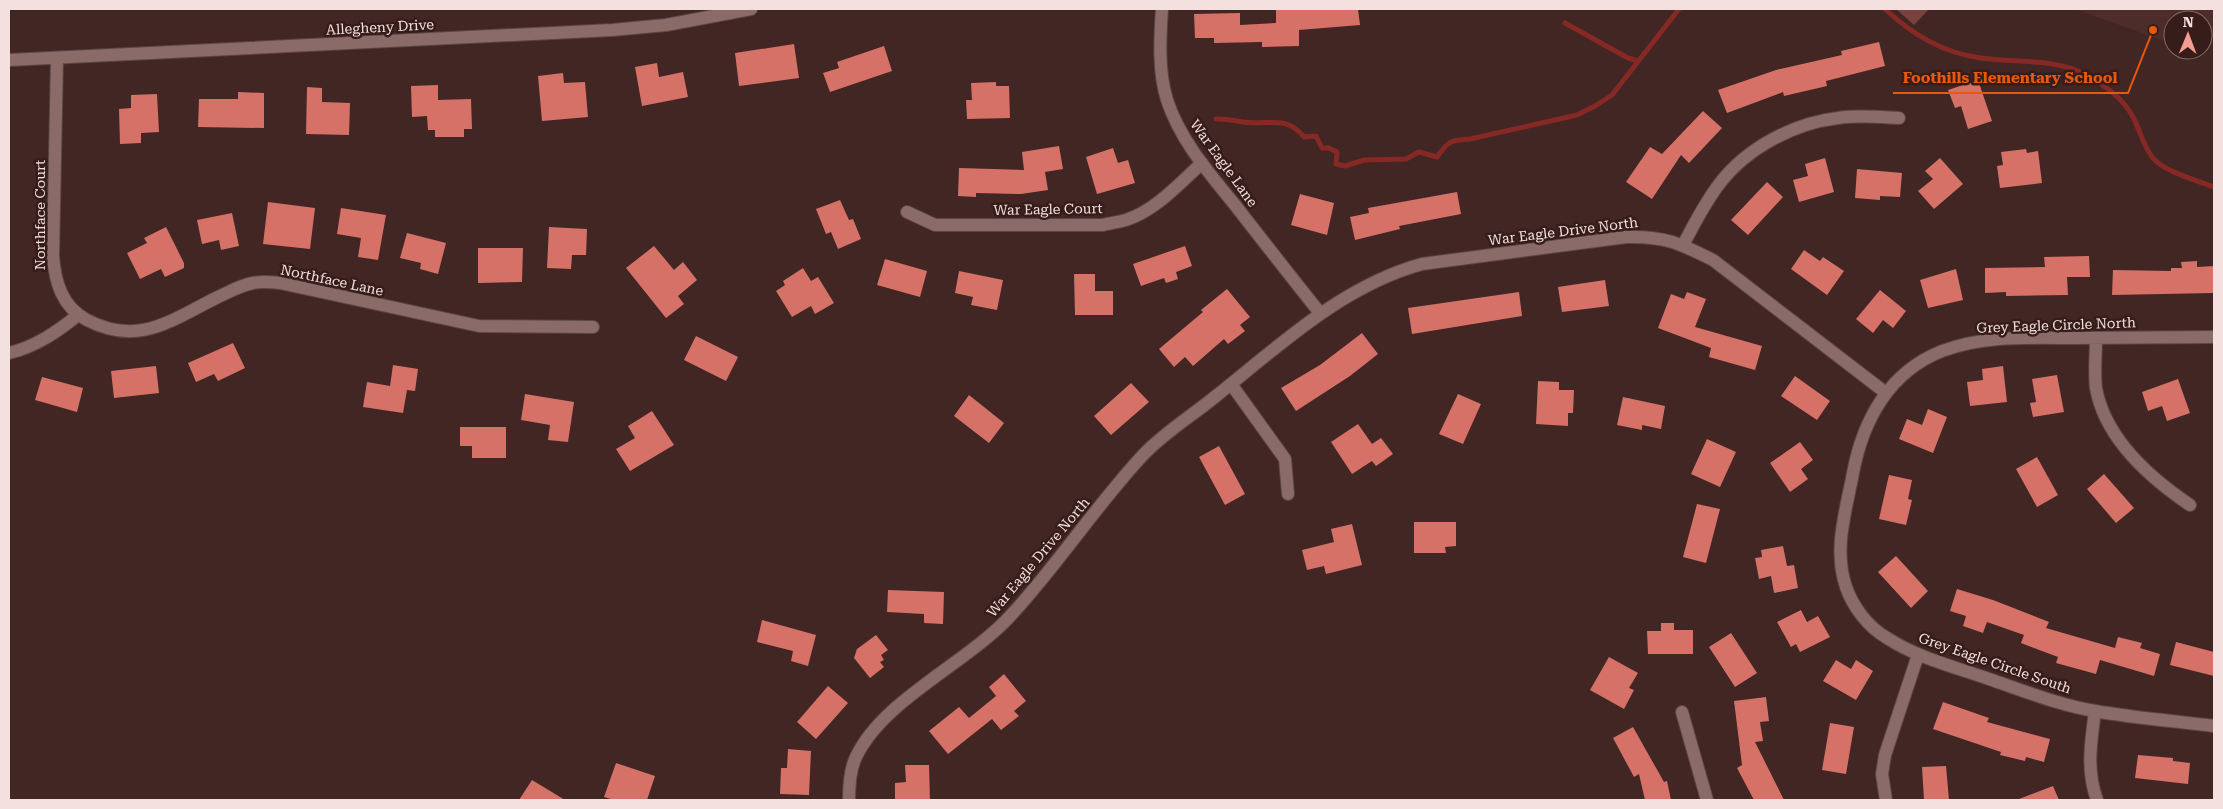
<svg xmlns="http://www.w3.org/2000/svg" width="2223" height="809" font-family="'Roboto Serif',serif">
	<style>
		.built { fill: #4e2c29 }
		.green { fill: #7a423d }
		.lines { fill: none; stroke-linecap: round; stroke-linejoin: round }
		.stream { stroke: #862925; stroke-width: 5 }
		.building { fill: #d67168 }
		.minor-casing { stroke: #5c4644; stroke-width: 14 }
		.tertiary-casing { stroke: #5c4644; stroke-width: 14 }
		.minor { stroke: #8b6b67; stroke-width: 12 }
		.tertiary { stroke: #8b6b67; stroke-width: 12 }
		.labels { text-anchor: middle; stroke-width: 5; stroke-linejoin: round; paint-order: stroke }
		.street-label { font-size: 14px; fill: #f4e1df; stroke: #371d1a }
		.leader { fill: none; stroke: #e8590c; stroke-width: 2 }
		.callout-dot { fill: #e8590c; stroke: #371d1a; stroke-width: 2 }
		.callout-label { font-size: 15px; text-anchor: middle; font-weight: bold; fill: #e8590c; stroke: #371d1a; stroke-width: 5; stroke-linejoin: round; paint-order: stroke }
	</style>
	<rect width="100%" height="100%" fill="#412624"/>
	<path class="built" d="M2075,9H2214V44L2203,41V20H2173V41H2164Z"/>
	<path class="green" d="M1896,9H1929L1914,25Z"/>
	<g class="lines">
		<path class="stream" d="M1885,9C1913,35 1943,53 1981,58C2014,63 2051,58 2082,73C2102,83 2123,98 2133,117C2140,130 2143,146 2153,158C2163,171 2198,181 2214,187
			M1565,23L1628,58L1638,61
			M1216,119C1226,119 1233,120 1243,122C1267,126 1286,114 1304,137L1316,136L1322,148H1329L1337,152L1336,164L1345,166L1364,160L1406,159L1419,152L1437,157C1448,141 1451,140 1470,139L1577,115L1595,106L1612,95L1679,9"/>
	</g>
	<path class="building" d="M1276,9H1358L1360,25L1299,30V46L1262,47V42L1214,43V38H1195L1194,14L1240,13V25L1276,23Z
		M1879,42L1885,66L1826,81L1827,86L1784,96L1783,92L1727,113L1718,90L1776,70L1842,55L1841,51Z
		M794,44L799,78L739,86L735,53Z
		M884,46L892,71L830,92L823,73L839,68L837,62Z
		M657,63L659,77L683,72L688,97L642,106L635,67Z
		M563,73L564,83L585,82L588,117L542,121L538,76Z
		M1978,80L1992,121L1968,129L1961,106L1955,108L1948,90Z
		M996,82V86H1009L1010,118L967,119L966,100H972L971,83Z
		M438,85V100L471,99L472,129H464V137H435V130H428L427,116L412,117L411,86Z
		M307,87L322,88V102L350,103L349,135L306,134Z
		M238,92L264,93V128L198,127L199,99H238Z
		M157,94L159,132L141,133V143L120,144L119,109L131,108V95Z
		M1703,111L1722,128L1689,163L1681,155L1652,199L1626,182L1650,147L1662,154Z
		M1059,146L1063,169L1045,172L1048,190L1021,194L976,193V197L958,196L959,168L1024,170L1022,152Z
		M1113,148L1118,163L1128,160L1135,183L1097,194L1086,157Z
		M2026,149L2027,153L2038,151L2042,183L2000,188L1997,166L2003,165L2001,152Z
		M1825,158L1834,192L1799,202L1793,180L1808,176L1805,164Z
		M1940,158L1963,184L1934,209L1918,191L1933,179L1925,171Z
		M1857,169L1902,173L1900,197L1880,196V200L1855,198Z
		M1767,182L1783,197L1748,235L1731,220Z
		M1457,192L1461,214L1399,226L1400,229L1355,240L1350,217L1369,213L1368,208Z
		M1300,194L1334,203L1327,235L1291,225Z
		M840,200L849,220L853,219L861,239L838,249L831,232L826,234L816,209Z
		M268,202L315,208L310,249L263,244Z
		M341,208L386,215L378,260L358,257L361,238L337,234Z
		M232,213L239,246L221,250L219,240L202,244L197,220Z
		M166,227L184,263V268L165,277L161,269L140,279L127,253L147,243L144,238Z
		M549,227L587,229L586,255H572L571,269L547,268Z
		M407,233L446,243L438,274L420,269L421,263L400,258Z
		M654,246L674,270L683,262L697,280L678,296L684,304L666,318L626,268Z
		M1185,246L1192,266L1176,272L1178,279L1166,283L1164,278L1141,286L1133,264Z
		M478,248H523L522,282L478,283Z
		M1804,250L1820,261L1823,257L1844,271L1827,295L1791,269Z
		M2089,256L2090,277H2067L2068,295L2006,296V292L1985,293V268L2045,267L2044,257Z
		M885,259L927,271L920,297L877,285Z
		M2197,261V267L2214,266V293L2112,295L2113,270L2171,271V268H2182L2181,262Z
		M803,268L811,281L818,277L834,303L815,314L811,306L792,317L776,291L785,285L783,281Z
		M1956,269L1963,300L1928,308L1920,280Z
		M959,271L1003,280L997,310L971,305L973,297L955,293Z
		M1074,274H1095V291H1113V315H1075Z
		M1605,280L1609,306L1562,312L1558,287Z
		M1227,289L1250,317L1240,325L1245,331L1228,344L1224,339L1193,366L1185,357L1174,367L1159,349L1203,312L1201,310Z
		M1880,290L1906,311L1893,328L1883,320L1873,333L1856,319Z
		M1519,292L1522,316L1412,334L1408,308Z
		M1687,292L1706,299L1695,327L1762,346L1755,370L1709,357L1711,348L1658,328L1671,294L1684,299Z
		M1362,333L1378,354L1350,376L1296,411L1281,388L1320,365Z
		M696,336L738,357L726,381L684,360Z
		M233,343L245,368L218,381L214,374L196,382L188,363Z
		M393,365L418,369L415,391L407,390L403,413L363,407L367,382L390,386Z
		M156,366L159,393L114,398L111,371Z
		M2003,366L2007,402L1970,406L1967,382L1983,380L1982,369Z
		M2057,375L2064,412L2033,417L2030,403L2036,402L2032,379Z
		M1795,376L1830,401L1817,420L1781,396Z
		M42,377L83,388L77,412L35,400Z
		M2178,379L2190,413L2167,421L2162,406L2148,411L2142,392Z
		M1538,381L1559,382V390H1574L1573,413H1568V426L1536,424Z
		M1131,383L1149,402L1111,435L1094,416Z
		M525,394L574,402L568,442L548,440L550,425L521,420Z
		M1458,394L1481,404L1463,444L1439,434Z
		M969,395L1004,423L989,443L954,416Z
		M1623,397L1665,406L1661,429L1642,425V430L1617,425Z
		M1928,409L1947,417L1933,453L1899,439L1907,419L1922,425Z
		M652,411L674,445L630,471L616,449L635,438L628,426Z
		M1358,424L1372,444L1381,438L1393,454L1376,466L1372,461L1352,474L1331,442Z
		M460,427H506V458H472V446H460Z
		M1707,439L1736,452L1720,487L1691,474Z
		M1800,442L1813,460L1801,469L1808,479L1790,492L1770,463Z
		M1219,446L1245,494L1225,505L1199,457Z
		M2037,457L2058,495L2037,507L2016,469Z
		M2104,474L2134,508L2116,523L2087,489Z
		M1889,475L1912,480L1908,499L1912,500L1906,525L1879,519Z
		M1697,504L1720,509L1706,563L1683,557Z
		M1414,522H1456V546L1445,547L1446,553H1414Z
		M1352,524L1362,565L1326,574L1324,566L1307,570L1302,550L1334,542L1331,529Z
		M1783,546L1787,566L1794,565L1798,588L1774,593L1771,576L1759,579L1755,558L1762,557L1761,550Z
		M1896,556L1928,591L1911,608L1878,572Z
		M1957,589L1993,600L2049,622L2046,628L2115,648L2118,637L2142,643L2140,648L2160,654L2154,676L2100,660L2096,674L2056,663L2058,657L2021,643L2024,635L1987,622L1983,633L1963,626L1966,616L1950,611Z
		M888,590L944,592L943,624L924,623V614L887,612Z
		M1801,610L1807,622L1818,616L1830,637L1800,652L1796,644L1791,647L1777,622Z
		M762,620L816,635L808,666L791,661L793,651L757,642Z
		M1661,623H1674V630H1693V654H1648L1647,631H1661Z
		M1731,633L1757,673L1735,687L1709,647Z
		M876,635L888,650L881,655L884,660L880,662L884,667L870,678L854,658L857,649Z
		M2176,642L2214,652V676L2170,665Z
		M1609,657L1638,673L1629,688L1634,690L1624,709L1590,690Z
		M1836,660L1851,669L1856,660L1873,671L1856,700L1823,681Z
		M1004,674L1026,701L1014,711L1019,716L1001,730L992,719L948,754L929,731L959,707L969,718L996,696L989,687Z
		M828,686L848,703L816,739L797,722Z
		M1766,697L1769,721L1760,722L1763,741L1755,742L1784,800H1754L1737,768L1742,765L1734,701Z
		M1943,702L1989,718L1987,722L2050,739L2044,762L2026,757L2025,761L2000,755L2001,752L1933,729Z
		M1830,723L1854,727L1846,774L1822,770Z
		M1633,727L1664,782L1667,781L1671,800H1645L1639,774L1634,777L1613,738Z
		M788,749L811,751L809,795L780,794L781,768H787Z
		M2138,755L2173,758V761L2190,763L2188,784L2135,778Z
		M616,763L655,776L647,800H614L604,797Z
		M905,765H929L930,800H895V783L906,782Z
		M1946,766L1949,800H1924L1922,767Z
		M532,780L565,800H519Z
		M2053,786L2059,800H2019V799Z"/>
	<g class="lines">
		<defs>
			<path id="minor" d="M1162,9C1160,38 1158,71 1167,100C1180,140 1209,173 1235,205C1263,241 1291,277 1320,313
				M57,58L53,256C55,282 62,307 87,320C139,347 171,320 218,297C229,292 241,285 253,283C262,281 271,282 280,283L479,326L593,327
				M907,212L935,225H1103C1111,223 1119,222 1126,220C1155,211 1180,183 1202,163
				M1683,245C1695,223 1705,202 1720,183C1747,148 1794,123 1838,118C1858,115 1879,117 1899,118
				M2214,337C2168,337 2121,338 2075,338C2030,338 1985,335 1942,351C1889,372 1863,420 1853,473C1846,511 1833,549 1846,587C1853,607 1868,627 1887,638C1918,658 1955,667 1989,679C2024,691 2059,705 2095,711C2134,718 2175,721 2214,726
				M2096,338C2096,354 2094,372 2096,388C2105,439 2150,478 2190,505
				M9,353C35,347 57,332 78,315
				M1231,384L1285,459L1288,494
				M2095,711C2091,742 2086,770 2097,800
				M1682,712L1707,800
				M849,800C849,786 850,769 856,757C883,699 970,662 1013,613C1059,563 1097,504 1144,454C1165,432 1193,415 1216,396C1280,345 1342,286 1422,264L1626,237C1665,236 1679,243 1713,260L1886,393
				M1886,800L1882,774L1885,755L1918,655"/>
			<path id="tertiary" d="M9,60L612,30L666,25L751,9"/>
		</defs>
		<use href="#minor" class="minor-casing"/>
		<use href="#tertiary" class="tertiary-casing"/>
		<use href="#minor" class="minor"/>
		<use href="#tertiary" class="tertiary"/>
	</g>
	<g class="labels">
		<g class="street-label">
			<text transform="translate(380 27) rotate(-3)" y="5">Allegheny Drive</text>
			<text transform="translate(1224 163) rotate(54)" y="5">War Eagle Lane</text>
			<text transform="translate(1048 209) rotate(-1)" y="5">War Eagle Court</text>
			<text transform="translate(40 215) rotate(-90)" y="5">Northface Court</text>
			<text transform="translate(1563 231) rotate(-7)" y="5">War Eagle Drive North</text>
			<text transform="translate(332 280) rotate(12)" y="5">Northface Lane</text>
			<text transform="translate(2056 325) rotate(-2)" y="5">Grey Eagle Circle North</text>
			<text transform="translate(1038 557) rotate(-50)" y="5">War Eagle Drive North</text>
			<text transform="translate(1995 663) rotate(19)" y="5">Grey Eagle Circle South</text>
		</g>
	</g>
	<path class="leader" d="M2153 30L2128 93H1893"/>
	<circle class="callout-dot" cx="2153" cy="30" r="5"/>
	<g class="callout-label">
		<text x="2010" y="83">Foothills Elementary School</text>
	</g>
	<rect width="2223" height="809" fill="none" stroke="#f4e1df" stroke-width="20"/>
	<g transform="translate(2188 35) rotate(1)"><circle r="24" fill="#371d1a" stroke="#836b69"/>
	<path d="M0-4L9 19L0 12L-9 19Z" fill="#f59c93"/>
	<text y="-8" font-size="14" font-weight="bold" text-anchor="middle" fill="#f4e1df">N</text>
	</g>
</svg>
